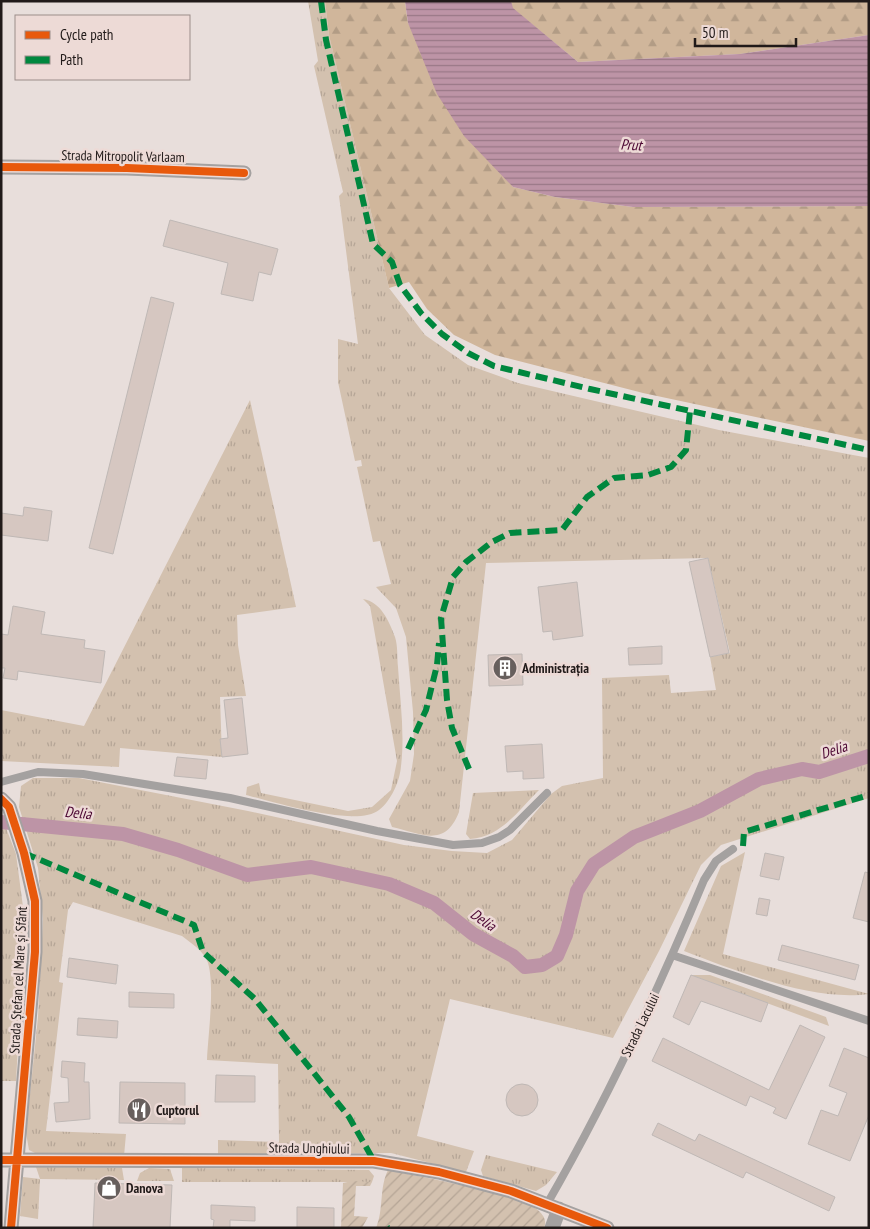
<svg xmlns="http://www.w3.org/2000/svg" width="870" height="1229" font-family="'PT Sans Narrow',sans-serif">
	<style>
		.grass { fill: url(#grass-tufts) }
		.forest { fill: url(#forest-firs) }
		.garden { fill: url(#garden-furrows) }
		.water { fill: url(#water-rules) }
		.lines { fill: none; stroke-linecap: round; stroke-linejoin: round }
		.canal { stroke: #bd94a6; stroke-width: 14 }
		.building { fill: #d6c7c1; stroke: #bfb8b5 }
		.lane { stroke: #a4a1a0; stroke-width: 8 }
		.street { stroke: #a4a1a0; stroke-width: 15 }
		.quiet { stroke: #00873e; stroke-width: 6; stroke-dasharray: 12 6; stroke-linecap: butt }
		.cycleway-casing { stroke: #eddad6; stroke-width: 11 }
		.cycleway { stroke: #e8590c; stroke-width: 8 }
		.labels { text-anchor: middle; stroke-width: 5; stroke-linejoin: round; paint-order: stroke }
		.street-label { font-size: 14px; fill: #211a19; stroke: #eddad6 }
		.poi-label { font-size: 14px; font-weight: bold; fill: #211a19; stroke: #eddad6; text-anchor: start }
		.water-label { font-size: 15px; font-style: italic; fill: #4b0632; stroke: #eddad6 }
	</style>
	<defs>
		<pattern id="grass-tufts" width="24" height="20" patternUnits="userSpaceOnUse" patternTransform="scale(1.25)"><rect width="24" height="20" fill="#d3c1af"/><path d="M3 7l-1-3M5 7V3M7 7l1-3M15 17l-1-3M17 17v-4M19 17l1-3" fill="none" stroke="#b5a596"/></pattern>
		<pattern id="forest-firs" width="22" height="20" patternUnits="userSpaceOnUse" patternTransform="scale(1.25)"><rect width="22" height="20" fill="#d0b69b"/><path d="M5 1l3.5 6h-7zM16 11l3.5 6h-7z" fill="#b29c85"/></pattern>
		<pattern id="garden-furrows" width="10" height="10" patternUnits="userSpaceOnUse" patternTransform="scale(1.25)"><rect width="10" height="10" fill="#d3c1af"/><path d="M-1 1l2-2M0 10L10 0M9 11l2-2" fill="none" stroke="#b5a596"/></pattern>
		<pattern id="water-rules" width="6" height="5" patternUnits="userSpaceOnUse" patternTransform="scale(1.25)"><rect width="6" height="5" fill="#bd94a6"/><path d="M0 2.5h6" fill="none" stroke="#997886"/></pattern>
	</defs>
	<rect width="100%" height="100%" fill="#e8dedb"/>
	<path class="grass" d="M308,1H325L329,35L389,288L425,335L468,365L518,383L719,430L869,458V798L721,845L701,865L659,951L613,1038L450,999L417,1136L474,1151L466,1172L391,1153L218,1155V1140L279,1142L278,1064L207,1060C208,1035 215,987 208,963C205,952 191,943 182,936L73,902L68,910L59,982L63,983L46,1131L126,1134L124,1156L37,1154L29,1150L26,1133L38,1017L43,919L38,868L19,807L21,786L33,778H79L248,811L404,845L452,851L487,853L512,840L551,794L562,786L603,778L602,678L669,675L671,693L716,690L710,657L730,653L708,558L486,563L459,812C445,848 422,834 392,827L389,819L410,781L414,754L413,712L406,637L396,608L376,587L391,584L380,541L373,542L357,467L362,466L361,460L355,461L338,382V339L358,344L339,196L343,192L314,66L318,61Z
		M250,400L296,607L237,615L238,645L246,696L220,697L222,757L120,748L119,767L1,761V710L84,726Z
		M363,599C381,602 389,621 395,637C398,646 397,658 398,667C400,700 405,734 401,766C400,781 391,801 379,810C357,828 274,802 246,795L247,787L259,783L261,793L348,811L372,807L391,790L397,761L370,606Z
		M539,790C518,811 501,837 470,839L466,834L473,793Z
		M1,815L16,854L25,922L16,1081H1Z
		M745,852L723,954L869,994C812,1002 737,971 684,951L721,866Z
		M691,975H710L826,1017L829,1026Z
		M486,1155L557,1172L546,1185L536,1191L483,1176L481,1170Z
		M36,1167L122,1168L124,1180L40,1179L38,1219L20,1216L23,1177L40,1179Z
		M149,1168L170,1169L174,1181H137L140,1173Z
		M182,1168L369,1170L374,1176L372,1182H182Z"/>
	<path class="forest" d="M325,1H405L408,23L513,187L555,197L633,207L869,206V441L643,393L495,355L454,335L427,309L409,282L389,288L329,35Z
		M511,1H869V35L740,54L578,62L512,8Z"/>
	<path class="garden" d="M388,1170C416,1176 522,1195 539,1211C544,1216 547,1221 544,1228H376C384,1209 379,1188 388,1170Z
		M352,1181L372,1182L370,1186H356L354,1216L368,1217L362,1228H341L343,1183Z"/>
	<path class="water" d="M405,1H511L513,8L578,62L740,54L869,35V206L633,207L555,197L513,187L464,136L437,94L408,23Z"/>
	<g class="lines">
		<path class="canal" d="M1,822L123,834L178,850L247,875L311,867L389,884L434,903L473,934L513,956L525,967L542,965L557,956L566,935L577,891L594,864L634,837L700,811L759,779L802,769L819,772L869,756"/>
	</g>
	<path class="building" d="M170,220L278,249L271,275L259,272L253,301L221,294L228,263L163,246Z
		M151,297L174,303L113,554L89,548Z
		M24,507L52,511L48,541L1,535V513L23,516Z
		M708,558L729,653L710,657L689,562Z
		M577,582L583,636L553,640L552,631L543,632L538,587Z
		M13,606L45,612L41,634L85,640L84,648L105,651L101,683L18,671L17,680L3,678L5,668H1V634L8,635Z
		M662,646V664L629,665L628,648Z
		M522,654L523,685L489,686L488,655Z
		M242,698L248,754L222,757L220,739L228,738L224,700Z
		M542,744L544,778L523,779V771L507,772L505,746Z
		M177,757L208,760L206,779L174,776Z
		M765,853L784,857L779,880L760,876Z
		M865,872L869,873V922L853,918Z
		M759,898L770,900L767,916L756,914Z
		M782,945L859,965L855,980L778,960Z
		M69,958L118,965L116,984L67,977Z
		M691,975L768,1003L761,1022L701,1001L689,1025L673,1017Z
		M129,992L174,994V1008L129,1007Z
		M78,1018L118,1021L117,1038L77,1035Z
		M800,1025L825,1037L786,1119L773,1113L776,1108L750,1096L746,1106L652,1061L663,1038L769,1090Z
		M844,1048L869,1058V1115L850,1161L808,1144L821,1110L838,1116L847,1093L829,1086Z
		M62,1061L85,1063L84,1082H89L90,1119L56,1122L54,1103L69,1102L68,1078L61,1077Z
		M216,1075L255,1076V1102H215Z
		M120,1082L185,1083V1124L119,1123Z
		M506 1100a16 16 0 1 1 32 0a16 16 0 1 1-32 0Z
		M658,1123L695,1141L699,1134L835,1197L829,1211L746,1172L743,1178L652,1135Z
		M95,1183L172,1185L170,1228H93Z
		M211,1205L255,1207V1221L230,1220V1228H213L214,1220L211,1219Z
		M297,1207L334,1208V1228H297Z"/>
	<g class="lines">
		<path class="lane" d="M1,782L38,772L83,774L230,798L377,831L453,845L482,843L499,837L510,830L547,793
			M672,955L869,1021
			M547,1204C607,1100 658,991 704,880L716,861L733,849"/>
		<path class="street" d="M1,167L127,168L244,173
			M1,799L9,807L24,853L35,901V952L11,1228
			M1,1160L374,1161L439,1172L511,1191L607,1228
			M552,1228L559,1209"/>
		<path class="quiet" d="M321,1L326,40L373,244L392,262L400,285L421,313L442,334L468,353L494,366L590,389L869,450
			M408,749L426,710L437,665L439,643
			M469,769L452,728L447,700L441,618L453,577L466,562L492,542L510,533L562,530L587,497L614,478L648,475L671,467L686,450L690,411
			M743,846L744,832L869,795
			M24,853L194,925L203,952L255,999L349,1117L374,1161
			M387,1227L388,1228"/>
		<defs>
			<path id="cycleway" d="M1,167L127,168L244,173
				M1,799L9,807L24,853L35,901V952L11,1228
				M1,1160L374,1161L439,1172L511,1191L607,1228"/>
		</defs>
		<use href="#cycleway" class="cycleway-casing"/>
		<use href="#cycleway" class="cycleway"/>
	</g>
	<defs>
		<symbol id="building-disc" viewBox="-11 -11 22 22"><circle r="9.5" fill="#675f5d" stroke="#eddad6"/><path d="M-4-6H4V6H1V3H-1V6H-4ZM-2.5-4.3h1.7v1.8h-1.7ZM.8-4.3h1.7v1.8H.8ZM-2.5-1h1.7V.8h-1.7ZM.8-1h1.7V.8H.8Z" fill="#fff"/></symbol>
		<symbol id="restaurant-disc" viewBox="-11 -11 22 22"><circle r="9.5" fill="#675f5d" stroke="#eddad6"/><path d="M-5-6h1v4h1v-4h1v4h1v-4h1v5L-1.5 .5V6h-2V.5L-5-1ZM5-6V6H3V1.5H1.5Q1.5-4 5-6Z" fill="#fff"/></symbol>
		<symbol id="shop-disc" viewBox="-11 -11 22 22"><circle r="9.5" fill="#675f5d" stroke="#eddad6"/><path d="M-5-2.5h2.3a2.7 3.5 0 0 1 5.4 0H5L5.5 6h-11ZM-1.5-2.5h3a1.5 2.3 0 0 0-3 0Z" fill="#fff"/></symbol>
	</defs>
	<g fill-rule="evenodd">
		<use href="#building-disc" x="491" y="654" width="28" height="28"/>
		<use href="#restaurant-disc" x="125" y="1096" width="28" height="28"/>
		<use href="#shop-disc" x="95" y="1174" width="28" height="28"/>
	</g>
	<g class="labels">
		<g class="street-label">
			<text transform="translate(123 156) rotate(1)" y="5">Strada Mitropolit Varlaam</text>
			<text transform="translate(18 980) rotate(-87)" y="5">Strada Ștefan cel Mare și Sfânt</text>
			<text transform="translate(640 1025) rotate(-64)" y="5">Strada Lacului</text>
			<text transform="translate(309 1148) rotate(1)" y="5">Strada Unghiului</text>
		</g>
		<g class="poi-label">
			<text x="522" y="673">Administrația</text>
			<text x="156" y="1115">Cuptorul</text>
			<text x="126" y="1193">Danova</text>
		</g>
		<g class="water-label">
			<text transform="translate(631 145) rotate(3)" y="5">Prut</text>
			<text transform="translate(834 750) rotate(-18)" y="5">Delia</text>
			<text transform="translate(78 813) rotate(5)" y="5">Delia</text>
			<text transform="translate(483 920) rotate(35)" y="5">Delia</text>
		</g>
	</g>
	<rect width="870" height="1229" fill="none" stroke="#211a19" stroke-width="5"/>
	<rect x="15" y="15" width="175" height="65" fill="#eddad6" stroke="#9b8d8a"/>
	<rect x="25" y="31" width="25" height="8" fill="#e8590c" stroke="#9b8d8a"/>
	<text x="60" y="40" font-size="15" fill="#211a19">Cycle path</text>
	<rect x="25" y="56" width="25" height="8" fill="#00873e" stroke="#9b8d8a"/>
	<text x="60" y="65" font-size="15" fill="#211a19">Path</text>
	<path d="M695 38v8h101v-8" fill="none" stroke="#211a19" stroke-width="2.5"/>
	<text x="702" y="38" font-size="15" fill="#211a19" stroke="#eddad6" stroke-width="4" paint-order="stroke">50 m</text>
</svg>
